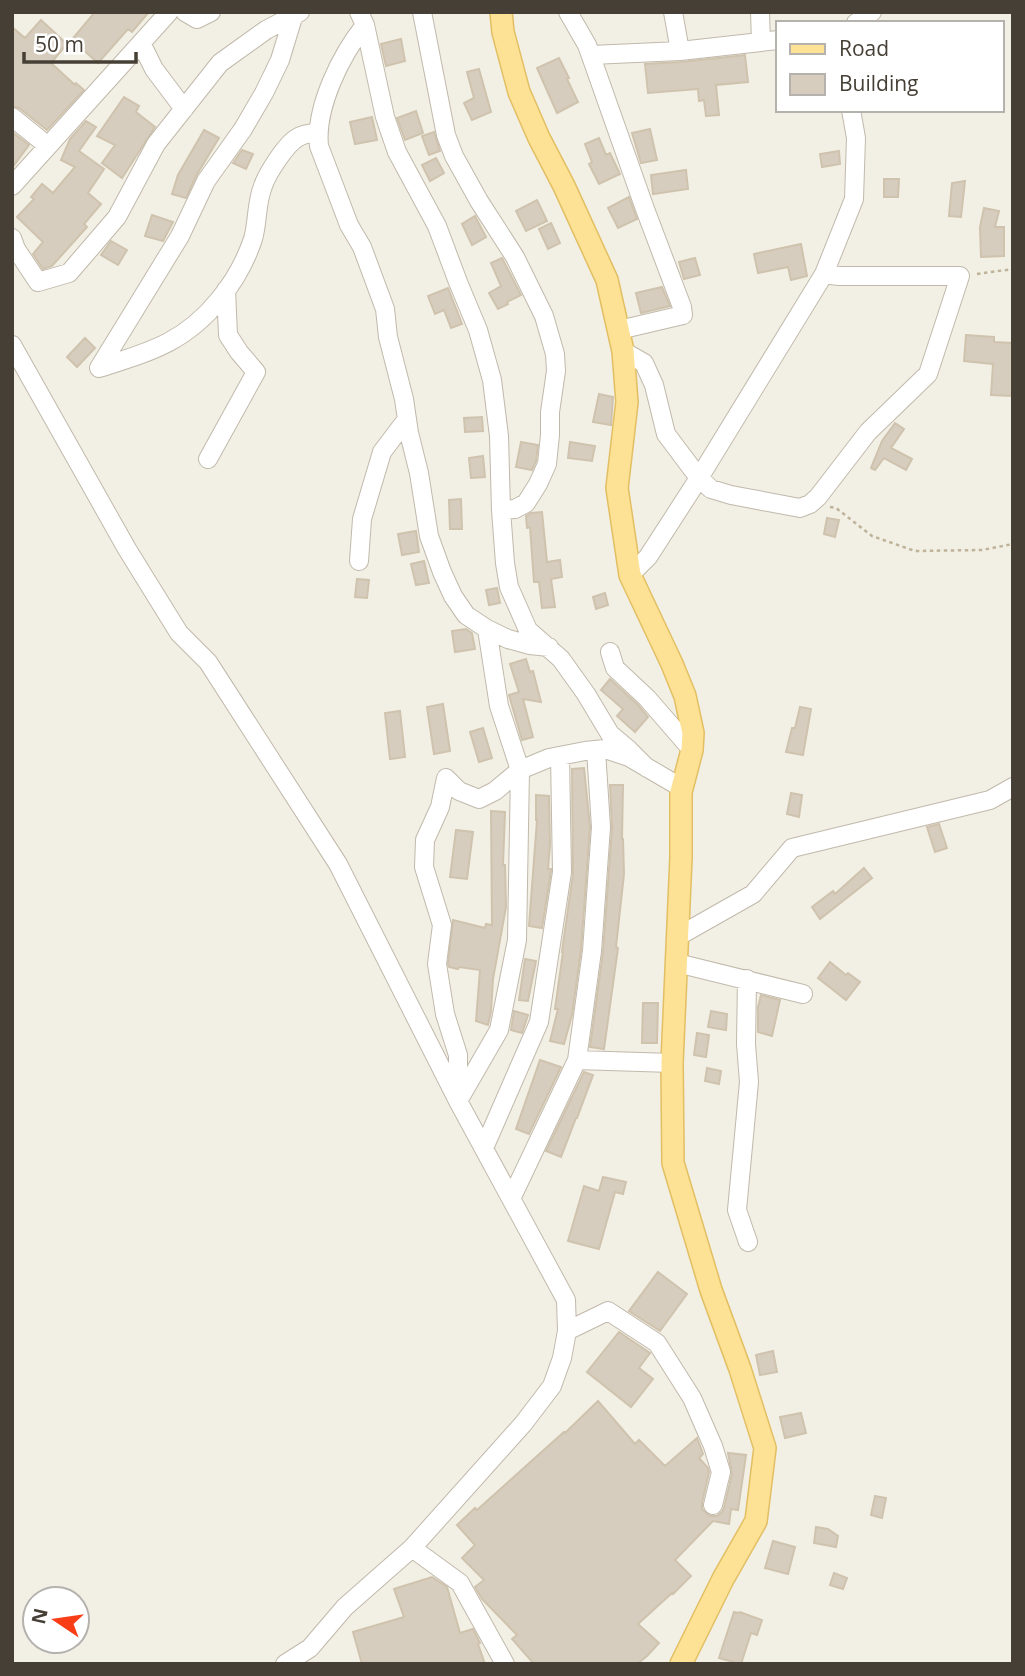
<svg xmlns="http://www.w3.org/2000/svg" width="1025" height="1676" font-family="'Open Sans',sans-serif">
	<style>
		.building { fill: #d7cdbe; stroke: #cfc3ae; stroke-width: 2 }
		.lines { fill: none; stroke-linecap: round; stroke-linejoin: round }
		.minor-casing { stroke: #c1b9ab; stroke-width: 20 }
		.major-casing { stroke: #e2bf63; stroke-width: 24 }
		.path { stroke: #bfb399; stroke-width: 2.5; stroke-dasharray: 3.5 3.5; stroke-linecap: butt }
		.minor { stroke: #fff; stroke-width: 18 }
		.major { stroke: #fde194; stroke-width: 21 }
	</style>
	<rect width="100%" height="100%" fill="#f2efe5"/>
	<path class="building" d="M95,12H149L132,32L128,29L98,63L80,47L77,50L69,43Z
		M41,20L67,44L51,63L75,85L76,83L84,90L47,130L19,108L12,106V27L25,38Z
		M401,39L405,61L386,66L381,44Z
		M745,55L748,82L716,85L719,115L706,116L704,100L699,101L698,89L648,93L645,64L681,62Z
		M559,58L569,78L567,79L578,102L557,113L537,68Z
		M479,69L491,112L472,120L464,103L474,98L467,72Z
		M124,97L139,106L136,112L155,127L122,178L102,163L115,145L97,136Z
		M416,111L423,133L405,140L397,118Z
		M372,117L377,140L355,144L350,122Z
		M86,121L96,127L79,151L104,169L88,193L101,204L84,224L87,227L52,266L43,269L33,254L43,242L17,217L34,199L31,197L42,184L53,193L75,167L61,160L70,139Z
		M650,129L657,160L641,163L632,133Z
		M204,130L219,138L196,176L186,198L172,194L178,175Z
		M12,132L29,145L12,168Z
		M434,132L440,151L429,155L422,136Z
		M599,138L606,155L610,153L620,174L599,184L589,164L592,162L585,144Z
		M242,150L253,154L246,169L233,163Z
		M839,151L840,164L822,167L820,154Z
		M436,158L444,173L430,181L422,165Z
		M686,170L688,189L653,194L651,175Z
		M884,179H899L898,197H884Z
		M965,181L961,217L949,216L952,183Z
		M629,197L637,219L618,228L608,208Z
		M537,200L547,221L526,231L516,211Z
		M984,208L999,211L995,227H1004V256L981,257L980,227Z
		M152,215L173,222L163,241L145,236Z
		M475,216L486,237L472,245L462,224Z
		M551,223L560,243L548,249L539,229Z
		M111,241L127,250L118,265L101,255Z
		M801,244L807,276L791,280L788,267L758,273L754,254Z
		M502,258L521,295L507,302L508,304L498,309L489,293L501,286L491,263Z
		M695,258L700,275L684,279L679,262Z
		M662,287L670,306L641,313L636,293Z
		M448,288L462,324L451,328L444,310L435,314L428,296Z
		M966,335L994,337V342L1013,343V396L991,395L993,364L964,361Z
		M85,338L95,348L77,367L67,357Z
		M599,394L613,397L611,425L593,422Z
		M482,417L483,431L465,432L464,418Z
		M895,423L904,429L891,448L912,459L906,470L884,458L875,470L871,468L882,441Z
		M521,442L538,445L536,461L532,470L516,467Z
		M570,442L595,446L592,461L568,458Z
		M483,456L485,477L471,478L469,458Z
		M461,499L462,529H450L449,500Z
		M542,512L547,562L560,560L562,577L551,579L555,607L542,608L539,582H534L530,527L527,528L526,516L531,513Z
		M827,518L839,520L835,537L824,534Z
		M416,531L419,552L402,555L398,534Z
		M424,561L429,583L416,585L411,564Z
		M357,579L369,580L367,598L355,597Z
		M497,588L500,603L489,605L486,590Z
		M605,593L608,605L596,609L593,597Z
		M466,629L472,633L475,649L455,652L452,631Z
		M526,659L530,672L533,671L541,702L523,699L533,737L522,740L509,695L519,692L510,664Z
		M610,679L639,706L648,717L635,732L617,716L623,709L601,690Z
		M443,704L450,751L434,754L427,707Z
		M800,707L811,709L803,755L786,752L792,728H795Z
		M400,711L405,757L390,759L385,713Z
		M483,728L492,758L479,762L470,732Z
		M584,768L590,827L581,950L572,1015L564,1044L550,1041L558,1009H555L563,952H562L563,944L573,874L572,769Z
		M610,785H623L622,839H623L624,874L616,947L618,948L604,1049L590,1047L603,952L612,828Z
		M791,793L802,795L799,817L787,814Z
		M536,795L549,796L550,845L548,869H551V871L542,928L529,926L537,820H536Z
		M491,811L505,812L503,865H505L506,907L493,979L491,1011L488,1025L476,1021L480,970L459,967L458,969L449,967L448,964L453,920L485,928L486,924L492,925Z
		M939,824L947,848L935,852L927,827Z
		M456,830L473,832L467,879L450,877Z
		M864,868L872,878L820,919L812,907L833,891L835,894Z
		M525,959L536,961L528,1001L519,1000Z
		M830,962L846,975L848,973L860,982L846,1000L818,978Z
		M761,995L780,1000L772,1036L758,1032V1007Z
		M643,1003H658L657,1043H642Z
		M514,1011L528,1015L522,1033L511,1030Z
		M711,1011L727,1014L726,1030L708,1027Z
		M697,1033L709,1035L706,1057L694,1055Z
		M540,1060L561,1067L529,1134L516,1129Z
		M707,1068L721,1071L719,1084L705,1081Z
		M584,1072L593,1075L577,1118H576L561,1157L546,1151Z
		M603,1177L626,1182L623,1194L615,1192L599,1249L568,1241L584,1186L599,1191Z
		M658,1272L687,1294L660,1331L629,1311Z
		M619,1332L650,1353L639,1368L653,1379L631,1407L587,1372Z
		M773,1351L777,1372L760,1375L756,1355Z
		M598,1401L635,1444L639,1440L665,1466L697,1438L703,1454L699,1458L708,1468L709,1472L702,1503V1509L710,1516H717L722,1512L724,1508L732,1474L728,1453L746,1455L738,1510L731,1509L729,1524L713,1521L675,1560L691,1576L673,1594L672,1593L638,1624L659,1643L647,1656L637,1664H534L512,1639L517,1635L482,1599L475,1587L484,1580L462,1558L475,1545L457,1525L475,1508L477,1510L564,1432L565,1433Z
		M801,1413L806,1433L785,1438L780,1417Z
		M875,1496L886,1498L882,1518L871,1515Z
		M816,1527L828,1529L838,1536L836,1547L814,1543Z
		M773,1541L795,1547L788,1574L765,1568Z
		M834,1573L847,1578L843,1589L830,1585Z
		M432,1577L447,1587L460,1633L473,1629L480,1643L478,1644L485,1664H362L353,1632L404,1617L394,1589Z
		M734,1612L738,1613L740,1612L762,1620L757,1635L751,1633L741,1664L719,1658Z"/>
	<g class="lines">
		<defs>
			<path id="minor" d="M185,12L197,19L211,12
				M359,12L365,25L385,117L397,152L437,226L458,282L478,330L492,380L499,436L501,510L505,563L509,587L528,630L561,659L586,694L610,734L629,750L647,768
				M422,12L446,135L454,156L479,201L515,257L544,316L555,354L556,371L550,412V435L547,464L538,484L526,503L515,509L501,510
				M568,12L587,45L645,209L682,307L683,315L619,330
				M673,12L680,51
				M760,12L761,42
				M294,14L280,60L264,93L243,129L206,181L180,236L99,368C149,352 184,343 219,300C233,283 246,260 253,239C258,222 256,203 263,186C267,174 286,144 297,138C303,134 310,133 317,133
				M856,23L872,12
				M365,25C341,55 315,107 319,146L349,225L362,247L385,309L388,337L404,399L409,433L419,473L429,536L442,572L453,596L466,615L487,629L508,639L530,645L549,647
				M141,43L154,69L184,109
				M591,55L680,51L778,40
				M12,117L48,146
				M12,186L169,12
				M12,238L16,249L38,282L69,273L117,217L156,144L220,63L266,30L300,12
				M12,345L127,549L179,633L208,662L338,864L458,1101L566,1300L567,1331L562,1358L552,1386L523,1424L412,1548L345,1607L310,1648L285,1664
				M623,351L644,363L654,385L666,434L699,478L711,489L731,495L800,508L810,504L818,497L868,432L928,374L960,276H839L824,274
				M208,459L256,372L239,352L228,335L226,290
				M359,561L362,519L382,452L407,419
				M630,575L648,557L699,478L824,274L854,199L856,138L851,110
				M610,652L615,668L647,698L692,750
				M677,937L753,894L792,848L990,800L1013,787
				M677,963L803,994
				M747,979L746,1044L749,1082L737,1210L748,1242
				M577,1060L672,1063
				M458,1097V1055L445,1014L437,964L442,925L424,867L425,840L440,807L446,778L459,791L479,799L495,791L520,770L549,758L585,751L605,749L629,757L682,788
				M458,1101L499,1030L517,940L520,770L499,706L487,629
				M484,1148L539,1022L562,872L560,756
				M511,1199L577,1060L592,951L601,827L596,750
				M567,1331L608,1311L657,1343L692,1398L713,1446L721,1472L713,1505
				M412,1548L460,1583L505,1664"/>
			<path id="major" d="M501,12L503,32L519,92L539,138L564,186L607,280L623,351L627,402L617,488L630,575L672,664L685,696L693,733L692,750L681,792V857L672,1063L673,1163L711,1290L740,1369L765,1448L756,1521L723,1579L681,1664"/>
		</defs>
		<use href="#minor" class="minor-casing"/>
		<use href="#major" class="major-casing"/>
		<path class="path" d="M977,274L1013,269
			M830,507L836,508L872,536L915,551L982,550L1013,544"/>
		<use href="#minor" class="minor"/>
		<use href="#major" class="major"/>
	</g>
	<rect width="1025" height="1676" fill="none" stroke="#453f35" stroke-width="28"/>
	<rect x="776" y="21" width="228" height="91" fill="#ffffff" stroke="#b5b2ae" stroke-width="2"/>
	<rect x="790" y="44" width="35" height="10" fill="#fde194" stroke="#b5b2ae" stroke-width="2"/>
	<text x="839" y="56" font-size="21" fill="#453f35">Road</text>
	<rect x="790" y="74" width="35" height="21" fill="#d7cdbe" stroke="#b5b2ae" stroke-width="2"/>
	<text x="839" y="91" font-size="21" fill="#453f35">Building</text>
	<g transform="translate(56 1620) rotate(283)"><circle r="33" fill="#ffffff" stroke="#b5b2ae" stroke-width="2"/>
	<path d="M0-5L12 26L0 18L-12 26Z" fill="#f83d17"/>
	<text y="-10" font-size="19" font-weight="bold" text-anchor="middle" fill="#453f35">N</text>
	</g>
	<path d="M24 52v10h112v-10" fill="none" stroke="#453f35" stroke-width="3.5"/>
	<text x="35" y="52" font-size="21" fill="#453f35" stroke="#ffffff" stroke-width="5" paint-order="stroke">50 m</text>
</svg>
